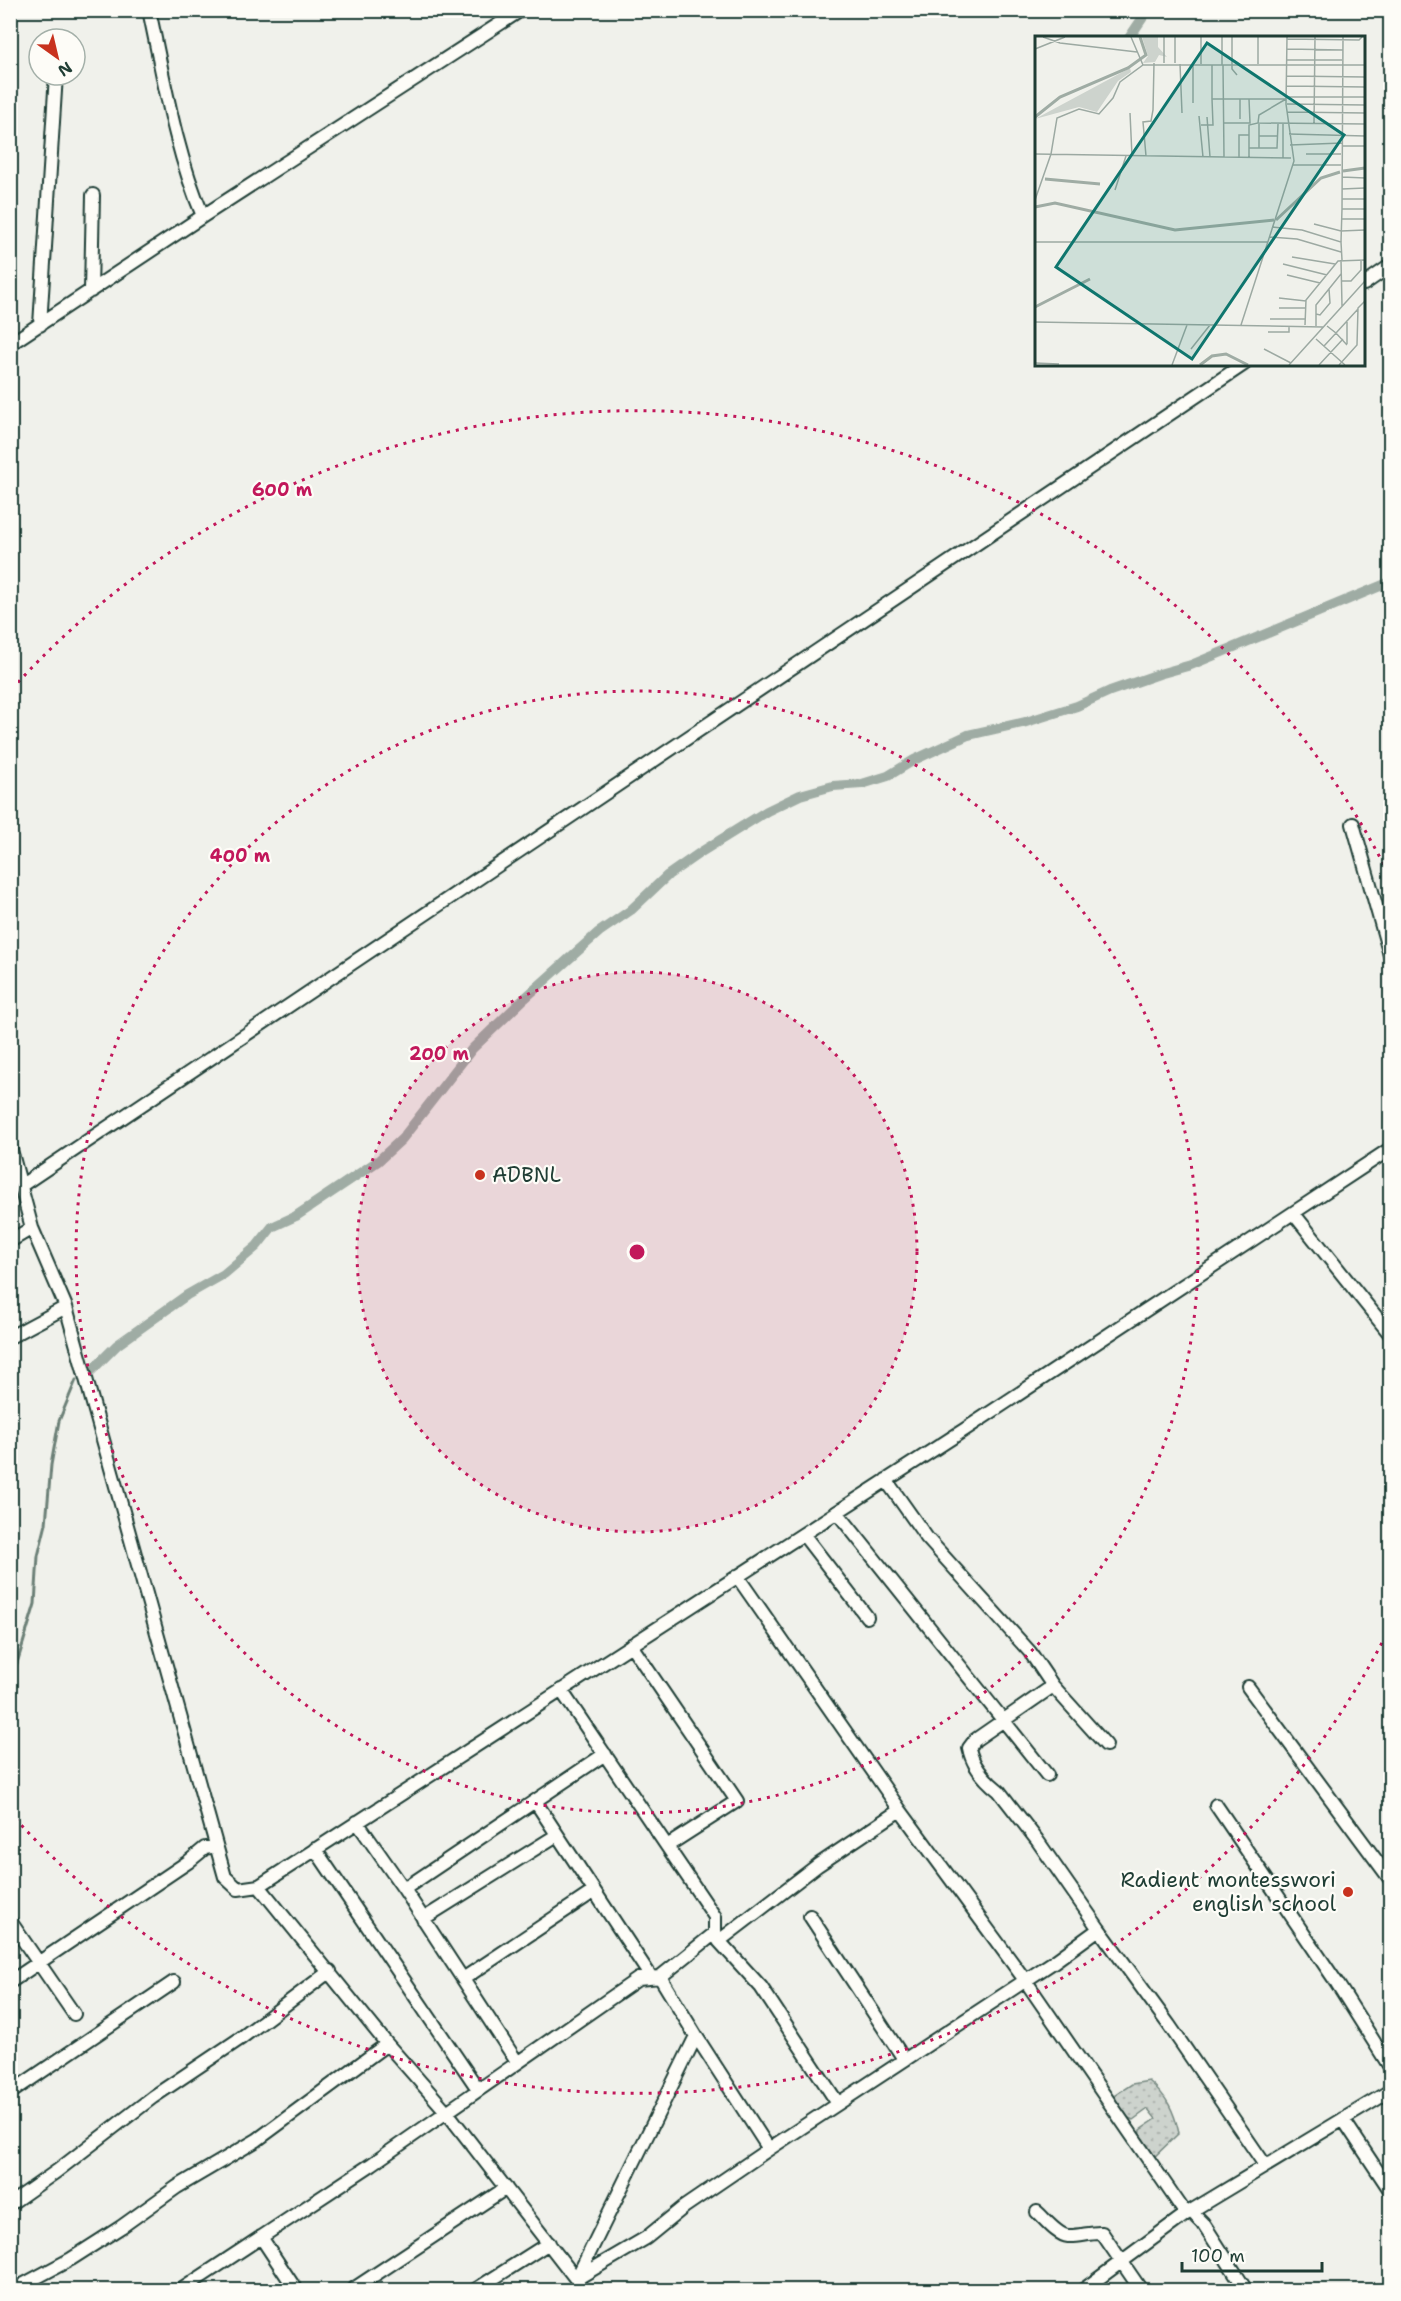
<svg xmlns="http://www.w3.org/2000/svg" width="1401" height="2301" font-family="'Shantell Sans',sans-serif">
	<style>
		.green { fill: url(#green-dots); stroke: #768880; stroke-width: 1.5 }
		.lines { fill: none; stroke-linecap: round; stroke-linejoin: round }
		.stream { stroke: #6c8077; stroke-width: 3 }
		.canal { stroke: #9faca4; stroke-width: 10 }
		.minor-casing { stroke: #1f3d34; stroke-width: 16 }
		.minor { stroke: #fdfcf7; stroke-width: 12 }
		.ring { fill: none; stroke: #c2185b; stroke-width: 3; stroke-dasharray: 3 6 }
		.poi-dot { fill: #c8321e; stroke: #fdfcf7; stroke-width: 2 }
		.labels { text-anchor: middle; stroke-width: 4.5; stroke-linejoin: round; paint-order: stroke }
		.poi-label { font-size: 21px; fill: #1f3d34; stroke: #fdfcf7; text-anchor: start }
		.inset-river { fill: none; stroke: #9faca4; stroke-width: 3 }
		.inset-road { fill: none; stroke: #9ca9a2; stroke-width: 1.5 }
		.view { fill: #0f766e; fill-opacity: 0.15; stroke: #0f766e; stroke-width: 3 }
		.inset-edge { fill: none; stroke: #1f3d34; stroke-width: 3 }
		.centre { fill: #c2185b; stroke: #fdfcf7; stroke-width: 3 }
		.ring-label { font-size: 18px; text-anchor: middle; font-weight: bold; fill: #c2185b; stroke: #fdfcf7; stroke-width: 4.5; stroke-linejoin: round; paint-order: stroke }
	</style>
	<defs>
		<pattern id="green-dots" width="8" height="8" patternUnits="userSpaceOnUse" patternTransform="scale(1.5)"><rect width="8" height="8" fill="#cdd3cd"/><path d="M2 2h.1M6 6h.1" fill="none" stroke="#b0b6b1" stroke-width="1.8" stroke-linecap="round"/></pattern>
	</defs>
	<rect width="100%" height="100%" fill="#f0f1eb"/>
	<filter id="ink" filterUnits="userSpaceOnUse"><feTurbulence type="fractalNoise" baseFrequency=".0167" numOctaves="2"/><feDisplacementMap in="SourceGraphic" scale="12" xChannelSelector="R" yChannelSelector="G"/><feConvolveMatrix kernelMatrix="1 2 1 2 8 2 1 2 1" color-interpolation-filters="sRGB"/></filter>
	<g filter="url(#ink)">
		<path class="green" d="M1149,2081C1167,2096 1174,2111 1179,2133L1152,2159L1139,2140L1140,2130L1156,2119L1148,2109L1133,2120L1118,2113L1115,2095L1132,2084Z"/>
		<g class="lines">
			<path class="stream" d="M10,1686L35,1604L38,1556L46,1524L51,1465L59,1421L76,1380"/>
			<path class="canal" d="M1129,38L1148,10
				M91,1371L117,1345L187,1295L224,1274L257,1246L272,1227L296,1216L378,1161L402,1139L472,1049L524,999L599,932L631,910L668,875L701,852L767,811L800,795L833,786L862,784L888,776L914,760L968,735L1026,722L1077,706L1110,691L1159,674L1191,665L1390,582"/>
			<defs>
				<path id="minor" d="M149,10C164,79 175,151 203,216
					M1364,284L1390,266
					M91,291L93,195
					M40,325L56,75
					M10,344L203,216L521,10
					M1353,824L1390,955
					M10,1146L32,1228L66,1307L225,1877L238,1889L259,1886L387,2044L446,2111L576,2279L582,2290
					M22,1185L1244,364
					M1294,1214L1390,1334
					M10,1241L32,1228
					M10,1337L66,1307
					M886,1480L927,1538L1030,1652L1053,1686L1106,1745
					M837,1512L1047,1775
					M803,1534L867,1617
					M737,1576L900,1810L1025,1980L1186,2214
					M631,1645L737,1801L667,1846
					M1248,1687L1390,1879
					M561,1690L715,1917V1933L660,1977L696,2036L577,2278
					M535,1801L651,1977
					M1216,1805L1337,1983L1390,2067
					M357,1822L404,1889
					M315,1849L478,2089
					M259,1886L964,1430L1390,1149
					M810,1916L904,2059
					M423,1919L557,1835
					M10,1921L74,2014
					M1099,1929L1169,2025L1265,2165
					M463,1979L593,1892
					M10,1982L188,1862L205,1848L216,1846
					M696,2036L769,2149
					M517,2062L404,1889L605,1754
					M10,2093L174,1982
					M837,2102L761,1987L719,1941L818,1865L900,1810
					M1343,2119L1390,2190
					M10,2204L57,2171L153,2097L241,2038L330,1971
					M1191,2211L1203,2223L1246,2290
					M1037,2212C1045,2219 1057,2235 1068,2236C1079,2237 1091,2232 1102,2233L1141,2290
					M261,2237L296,2290
					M576,2279L646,2238L684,2207L769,2149L1055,1961L1099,1929L1037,1840L999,1791C985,1780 972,1765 969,1748L975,1740L1053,1686
					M13,2290L71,2259L121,2227L177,2187L257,2140L387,2044
					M181,2290L372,2164L638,1979L660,1977
					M352,2290L506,2188
					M475,2290L549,2243
					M1083,2290L1186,2214L1390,2091"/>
			</defs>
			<use href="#minor" class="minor-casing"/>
			<use href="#minor" class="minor"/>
		</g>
	</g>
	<circle cx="637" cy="1252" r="280" fill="#c2185b" fill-opacity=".12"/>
	<g class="ring">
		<circle cx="637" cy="1252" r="280"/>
		<circle cx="637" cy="1252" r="561"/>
		<path d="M1390 1627A841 841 0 0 1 12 1815M12 689A841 841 0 0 1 1390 877"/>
	</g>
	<g class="poi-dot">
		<circle cx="480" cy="1175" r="6"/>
		<circle cx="1348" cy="1892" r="6"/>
	</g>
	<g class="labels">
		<g class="poi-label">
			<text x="492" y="1182">ADBNL</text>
			<text x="1336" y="1887" text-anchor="end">Radient montesswori<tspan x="1336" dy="24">english school</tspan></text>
		</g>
	</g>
	<g transform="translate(1035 36)">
		<rect width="330" height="330" fill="#f0f1eb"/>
		<path d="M95,32L96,36L83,45L62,76L44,71L0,83Z" fill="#cdd3cd"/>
		<path d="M107,1H123V11L132,21L124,19L120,26L108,27L113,20Z" fill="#cdd3cd"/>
		<path class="inset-river" d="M0,81L25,61L93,32L111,19L105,1M308,135L330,132M10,143L65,148M0,171L20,167L140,194L239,184M241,184L286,142L305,136M0,271L55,243M165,329L177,320L191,318L213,329"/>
		<path class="inset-road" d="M8,1L25,7L102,16M96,1L108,29M129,1V27M140,1V27M187,1V29M197,1V33L202,39M223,1V28M252,3L324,4L327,1M0,13L30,1M252,13L308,14M252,24H307M145,28L147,77M166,28V1M177,29V63M188,29L189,121M252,40L330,41M252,50L330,51M252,61H330M158,67V28M252,68L330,69M252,76L330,77M95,77L97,120M164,80L168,121M172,81L175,121M205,83V63M189,87H215L214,63M223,87L330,88M248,88V122M279,88L280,1M166,89H178L177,63H251M254,98L330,100M224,100H243M255,109L307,107M307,110H330M214,112H242L243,88M224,112V88M0,118L256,122M271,118H306M111,120L108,86L116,85L118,74L119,27M204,121V99H214M214,121V89L223,87L224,79L251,63M258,129H306M307,141L330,142M307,153L330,152M80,154L91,120M307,163H330M0,164L16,118L22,82L44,73L64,78L78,62L85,46L108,29H330M307,173L308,1M307,183H330M279,188L306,195L330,194M237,191L267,194L306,206L307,224M235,201L262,203L306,216M0,206H233M306,206L307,173H330M257,221L300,228M306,224L307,270M248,228L292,239M252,239L285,247M307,245H316L326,234V224M244,262L271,265M244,272H270M281,278L285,279L295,267L294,253M235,283H270M0,286L288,291M312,286V308M206,289L259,125L251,68L252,1M270,289L271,264L303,225L330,224M281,290V269L306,238M292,290L301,297L323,273M233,296H254V290M281,303L310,329M289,310L301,297L312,309M156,313L175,289M229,313L256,327M0,327L24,328M137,329L152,289M254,329L330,245M284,329L308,303M304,329L322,309L323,272L330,265"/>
		<path class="view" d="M172,7L309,99L157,323L21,231Z"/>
		<rect width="330" height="330" class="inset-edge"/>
	</g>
	<circle cx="637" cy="1252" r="9" class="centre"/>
	<g class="ring-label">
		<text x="282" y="496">600 m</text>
		<text x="240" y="862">400 m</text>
		<text x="439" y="1060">200 m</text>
	</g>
	<rect width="1401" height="2301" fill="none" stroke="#fdfcf7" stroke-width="36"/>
	<rect x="18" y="18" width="1365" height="2265" fill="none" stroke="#1f3d34" stroke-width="2" filter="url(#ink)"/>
	<g transform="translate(57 57) rotate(146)"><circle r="28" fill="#fdfcf7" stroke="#a4b0a9" stroke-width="1.5"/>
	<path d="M0-4.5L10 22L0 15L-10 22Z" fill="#c8321e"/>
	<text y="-9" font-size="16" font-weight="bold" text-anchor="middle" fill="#1f3d34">N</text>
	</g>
	<path d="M1182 2262v9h140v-9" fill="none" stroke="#1f3d34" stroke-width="3"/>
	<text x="1191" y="2262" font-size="18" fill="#1f3d34" stroke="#fdfcf7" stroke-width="4.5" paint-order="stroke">100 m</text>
</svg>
